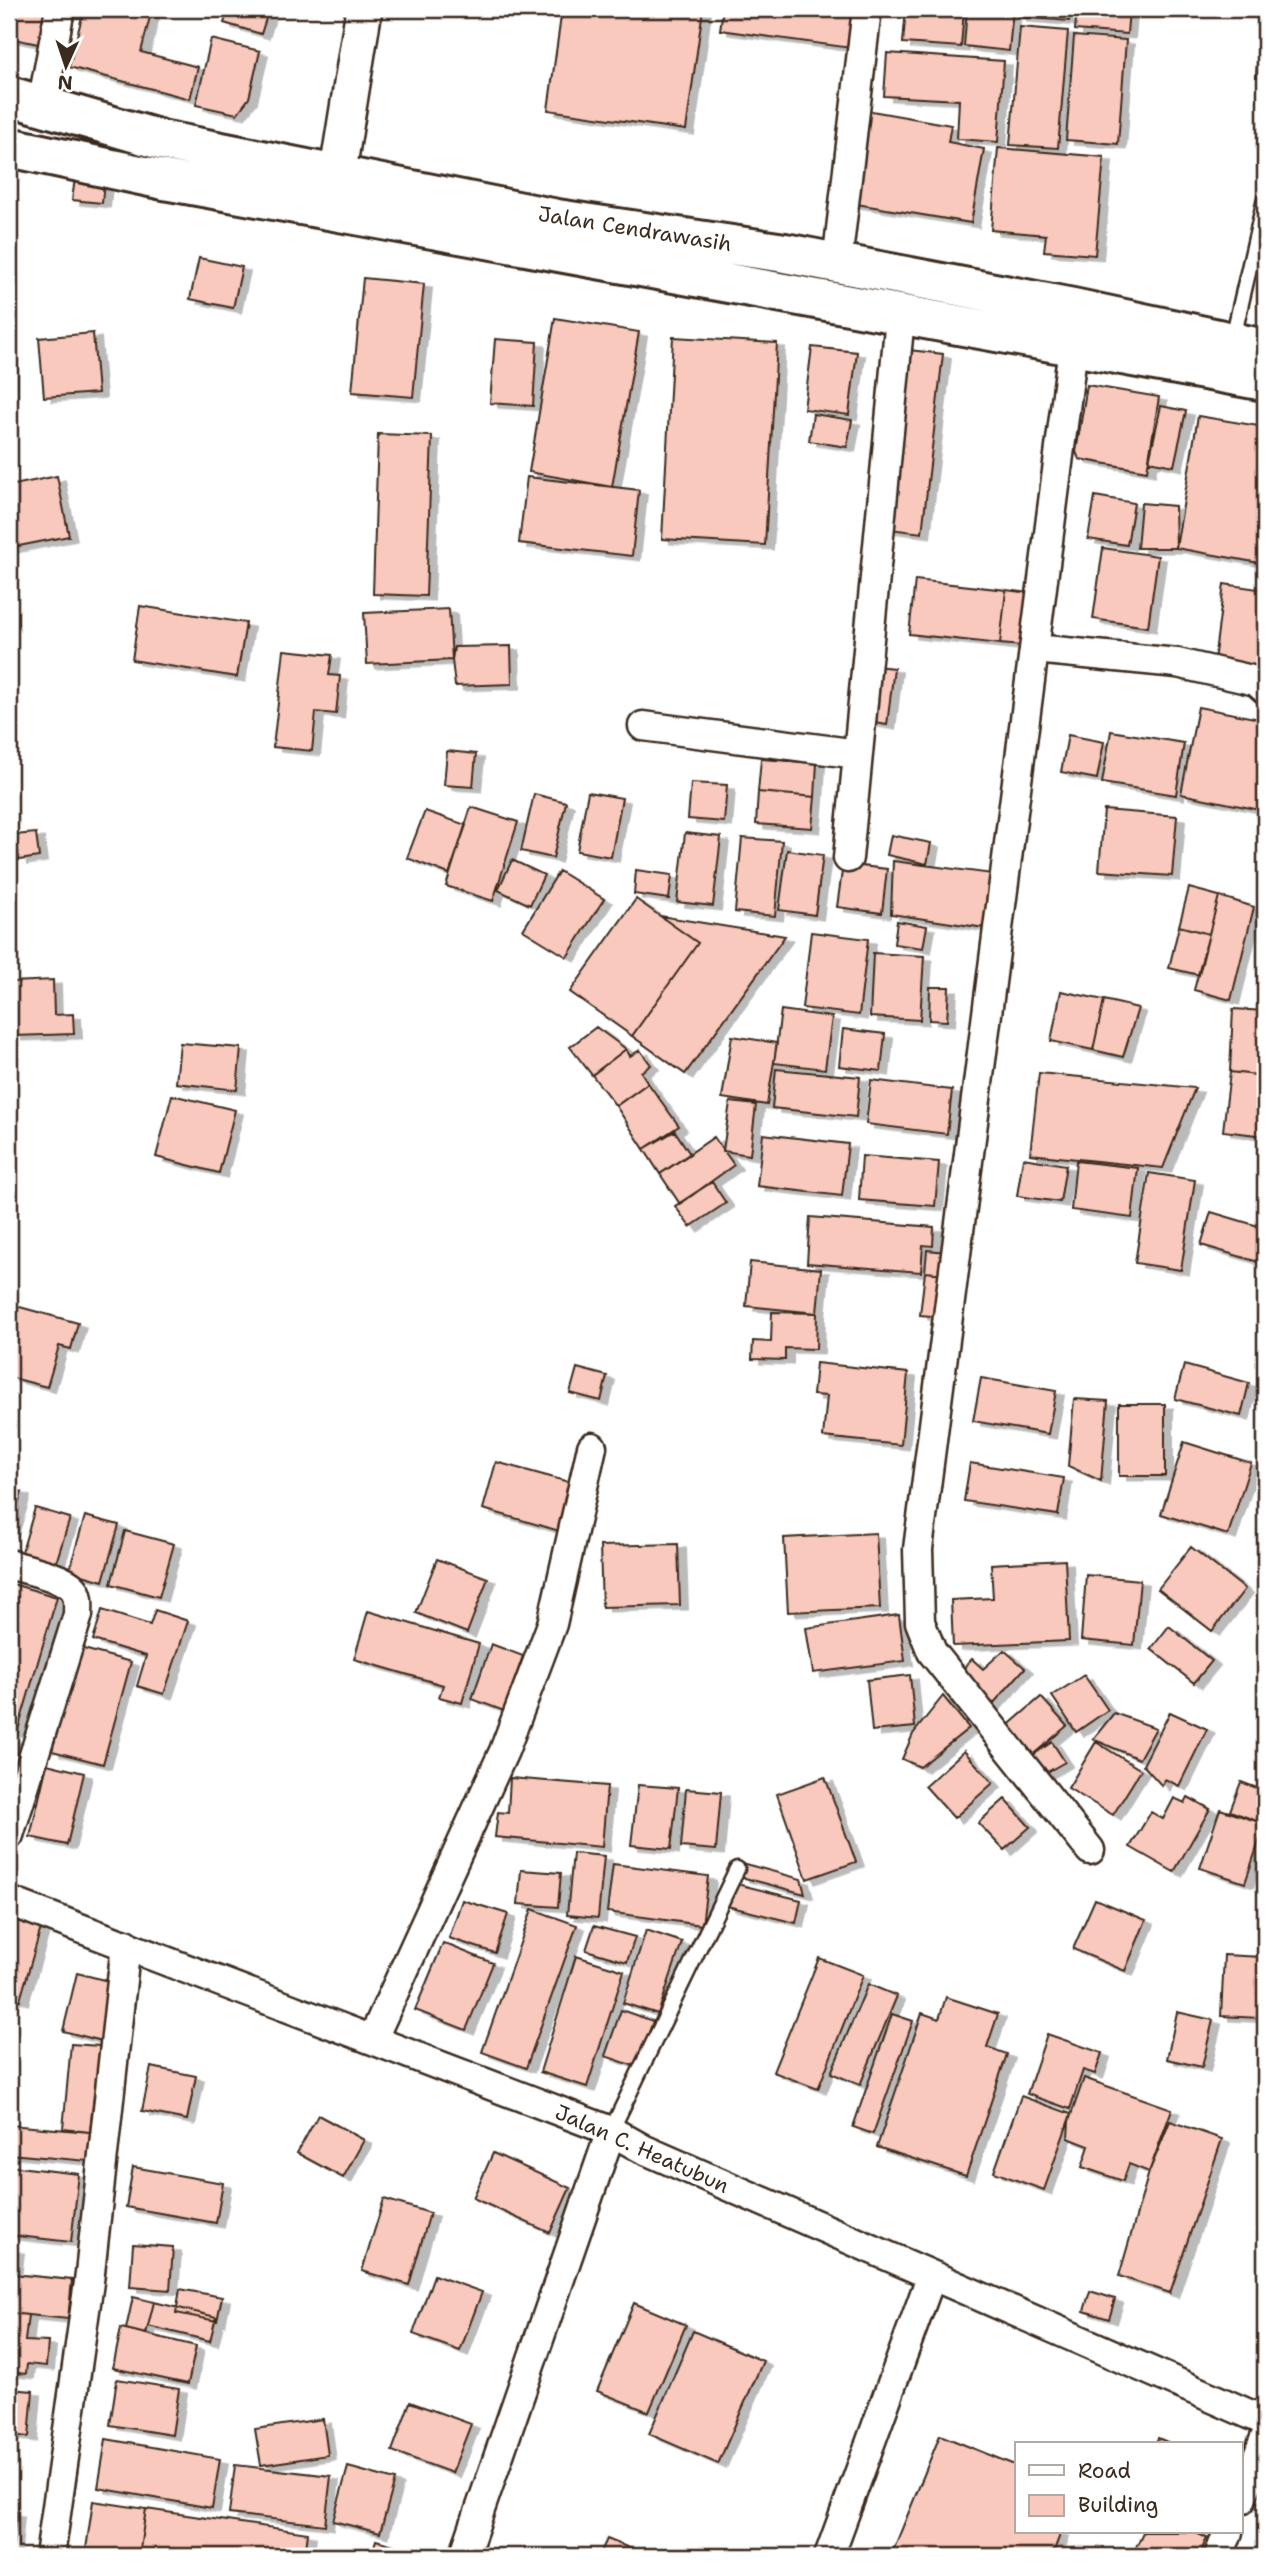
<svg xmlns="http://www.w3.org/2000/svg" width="1274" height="2565" font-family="'Shantell Sans',sans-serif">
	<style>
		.building { fill: #f8c9bc; stroke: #3b2a1e; stroke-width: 2; filter: url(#shadow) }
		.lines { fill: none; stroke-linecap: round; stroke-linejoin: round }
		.service-casing { stroke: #3b2a1e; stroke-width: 19 }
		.minor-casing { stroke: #3b2a1e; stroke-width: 33 }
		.tertiary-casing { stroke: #3b2a1e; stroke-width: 40 }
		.secondary-casing { stroke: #3b2a1e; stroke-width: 44 }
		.service { stroke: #fff; stroke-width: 14 }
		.minor { stroke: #fff; stroke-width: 28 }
		.tertiary { stroke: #fff; stroke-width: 35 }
		.secondary { stroke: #fff; stroke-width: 38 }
		.labels { text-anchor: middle; stroke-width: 7; stroke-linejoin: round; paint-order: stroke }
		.street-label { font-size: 21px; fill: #3b2a1e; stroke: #fff }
	</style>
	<defs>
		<filter id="shadow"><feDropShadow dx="8" dy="4.5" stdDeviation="0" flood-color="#0004"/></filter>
	</defs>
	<rect width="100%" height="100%" fill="#fff"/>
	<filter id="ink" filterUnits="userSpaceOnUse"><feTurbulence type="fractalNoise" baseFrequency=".0143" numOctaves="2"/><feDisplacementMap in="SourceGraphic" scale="14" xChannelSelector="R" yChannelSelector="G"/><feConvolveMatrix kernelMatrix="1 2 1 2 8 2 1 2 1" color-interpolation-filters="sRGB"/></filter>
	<g filter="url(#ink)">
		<path class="building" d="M9,9H50L43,45L9,38Z
			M84,9H152L141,52L198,67L190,99L69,67Z
			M229,9H269L261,34L224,23Z
			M562,9H703L686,130L548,110Z
			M723,9H857L851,48L720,30Z
			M906,9H964L961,47L903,43Z
			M967,9H1013L1009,51L964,46Z
			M1019,9H1070L1069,21L1019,17Z
			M1077,9H1129L1127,34L1075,30Z
			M1020,27L1068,31L1058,148L1010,145Z
			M1074,36L1126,40L1118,144L1066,140Z
			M211,39L260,51L249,98L237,114L196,105Z
			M1258,49L1265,50V77H1256Z
			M887,53L1004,61L998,142L957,139L959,100L884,96Z
			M866,110L951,125L948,142L984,149L971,223L850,203Z
			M998,148L1104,157L1095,255L1044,251L1046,235L991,230Z
			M75,178L104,182L102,203L72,200Z
			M199,258L242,267L233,308L190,299Z
			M9,276H10V394H9Z
			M363,278L424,284L413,397L352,392Z
			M555,318L639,332L612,487L529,472Z
			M93,333L98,393L44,397L39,338Z
			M673,337L777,343L765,545L662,539Z
			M495,339L537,342L533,406L490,403Z
			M812,347L857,352L849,415L804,409Z
			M909,350L943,354L922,533L889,529Z
			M1087,385L1159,397L1147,471L1079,459L1076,452Z
			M1161,406L1186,411L1174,466L1149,461Z
			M813,414L852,420L847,447L809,441Z
			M1198,416L1265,427V564L1176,548Z
			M378,434L432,436L426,596L373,594Z
			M57,476L69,536L9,548V486Z
			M527,477L639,490L632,556L519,543Z
			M1095,496L1134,503L1127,545L1088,539Z
			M1141,503L1175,506L1176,548H1137Z
			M1103,548L1158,556L1148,627L1093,619Z
			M915,580L1006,590L1000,644L909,634Z
			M1224,584L1265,590V668L1214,661Z
			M1006,590L1031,593L1022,646L1000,644Z
			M140,606L246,623L237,677L132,660Z
			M449,609L452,660L367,664L364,613Z
			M511,646L512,684L455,686L452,660L454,647Z
			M284,650L332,655L329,675L340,676L336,714L316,712L312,751L273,747Z
			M875,666L894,668L887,725L869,722Z
			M1198,707L1265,720V811L1181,794Z
			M1111,731L1184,743L1176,795L1102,783Z
			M1068,735L1104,742L1097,779L1061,772Z
			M447,751L476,754L473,787L444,785Z
			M761,759L817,763L815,797L758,792Z
			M691,783L727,785L724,822L688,819Z
			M588,792L622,798L611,857L577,851Z
			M758,792L815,797L812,828L756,824Z
			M534,794L566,802L553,858L521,851Z
			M471,807L518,822L493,901L446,886Z
			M1104,810L1177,816L1172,876L1099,871Z
			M425,811L466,825L449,874L407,858Z
			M36,833L39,857L19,860L15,835Z
			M685,833L721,837L713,906L677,902Z
			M891,835L931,843L927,864L887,855Z
			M742,838L782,841L775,916L735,912Z
			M787,850L823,855L815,915L779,910Z
			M512,860L544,875L530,905L498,890Z
			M893,861L993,874L985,928L891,914Z
			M843,864L887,869L882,913L837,907Z
			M636,870L672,875L669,899L634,894Z
			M559,871L604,899L567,957L523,930Z
			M1189,888L1219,896L1209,934L1179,926Z
			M1219,896L1254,907L1231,1000L1194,990Z
			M636,899L698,943L632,1036L570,992Z
			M1263,909H1265V941L1260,940Z
			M660,916L785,936L685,1074L632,1036L698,943Z
			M897,921L927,926L923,948L894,944Z
			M1179,926L1209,934L1199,975L1169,968Z
			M811,932L868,939L859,1015L802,1008Z
			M873,953L924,956L920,1020L870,1017Z
			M53,980L54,1015L73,1014L74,1034L14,1036L12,982Z
			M930,987H949L947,1021L929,1020Z
			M1061,991L1104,1000L1093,1050L1051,1041Z
			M1104,1000L1138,1008L1123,1057L1093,1050Z
			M1233,1009L1265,1011V1076L1230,1072Z
			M781,1010L832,1017L825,1069L774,1063Z
			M596,1027L626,1049L592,1075L570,1047Z
			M843,1029L885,1034L881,1071L839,1066Z
			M732,1036L777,1043L767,1105L722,1098Z
			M180,1043L241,1048L237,1090L176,1083Z
			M626,1049L630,1056L640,1050L651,1065L641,1072L648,1083L616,1106L592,1075Z
			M776,1069L860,1077L856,1117L772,1108Z
			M1230,1072L1265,1076V1136L1223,1131Z
			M1039,1073L1195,1088L1163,1168L1030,1154Z
			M871,1080L952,1090L947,1134L866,1124Z
			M648,1083L679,1126L644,1149L616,1106Z
			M172,1095L235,1110L219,1173L156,1157Z
			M730,1102L756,1105L750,1155L723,1151Z
			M675,1131L690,1154L660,1174L644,1149Z
			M763,1134L848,1144L842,1196L757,1186Z
			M714,1137L734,1165L680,1204L660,1174Z
			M862,1156L939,1162L935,1206L859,1200Z
			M1023,1158L1066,1165L1060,1202L1017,1196Z
			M1076,1161L1138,1168L1132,1218L1071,1210Z
			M1149,1173L1195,1180L1181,1270L1135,1263Z
			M712,1182L726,1203L690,1227L675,1206Z
			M1211,1212L1265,1228V1264L1201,1245Z
			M810,1217L934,1227L933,1246L923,1245L921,1272L807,1263Z
			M927,1250L947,1252L945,1274L925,1272Z
			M750,1262L821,1269L817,1313L746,1306Z
			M925,1272L945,1274L942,1317L920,1315Z
			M16,1306L78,1323L71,1349L59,1346L47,1387L9,1377V1333Z
			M772,1312L817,1313L816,1349L785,1348V1360L752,1359L753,1341L771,1342Z
			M816,1363L908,1373L901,1445L823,1437L827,1396L813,1395Z
			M1184,1365L1249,1383L1241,1416L1175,1399Z
			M577,1368L607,1376L601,1401L570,1393Z
			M981,1378L1056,1391L1048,1434L973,1421Z
			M1074,1399L1108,1401L1101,1481L1068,1466Z
			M1119,1404H1165V1476H1119Z
			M1184,1442L1251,1463L1228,1535L1161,1514Z
			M496,1462L576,1484L563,1532L483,1509Z
			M970,1463L1064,1478L1058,1515L964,1501Z
			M9,1487L22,1492L9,1534Z
			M35,1508L70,1518L55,1566L21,1555Z
			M85,1516L119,1525L103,1581L69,1571Z
			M125,1531L174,1544L159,1597L111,1584Z
			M876,1533L880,1608L788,1612L784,1538Z
			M678,1544L680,1605L602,1607L600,1546Z
			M1191,1547L1245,1589L1212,1631L1158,1589Z
			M437,1559L488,1578L467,1633L416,1613Z
			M1065,1560L1069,1641L953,1646L951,1600L993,1598L991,1564Z
			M1086,1575L1140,1580L1134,1645L1081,1640Z
			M9,1583L57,1597L17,1733L9,1730Z
			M102,1610L150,1625L155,1610L188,1621L164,1694L137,1686L146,1656L93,1640Z
			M368,1611L479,1644L462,1703L439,1697L443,1685L354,1659Z
			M899,1615L905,1661L813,1673L806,1628Z
			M1169,1626L1212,1661L1194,1683L1151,1649Z
			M491,1644L523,1656L504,1711L472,1699Z
			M80,1648L131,1662L103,1764L52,1751Z
			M1004,1650L1025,1668L992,1705L958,1674L972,1659L983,1669Z
			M910,1675L915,1727L872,1731L867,1680Z
			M1084,1675L1108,1710L1076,1732L1052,1696Z
			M943,1696L969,1728L920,1767L902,1759L913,1734Z
			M1041,1697L1067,1726L1030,1757L1005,1728Z
			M1170,1712L1207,1729L1179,1786L1165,1779L1162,1786L1143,1765Z
			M1114,1713L1156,1728L1139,1759L1093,1739Z
			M9,1737L15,1739L9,1760Z
			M1052,1742L1065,1762L1042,1775L1030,1757Z
			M1096,1742L1141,1770L1113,1815L1068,1788Z
			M964,1751L993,1783L954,1818L925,1786Z
			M47,1764L84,1773L67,1845L30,1837Z
			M825,1777L856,1862L807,1879L777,1794Z
			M510,1778L607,1786L602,1847L495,1837L498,1812L508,1813Z
			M1241,1782L1265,1791V1824L1230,1811Z
			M638,1785L678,1788L671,1849L631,1845Z
			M686,1789L721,1792L716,1850L681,1847Z
			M1188,1797L1210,1809L1174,1872L1130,1847L1151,1812L1163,1819L1174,1798L1185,1803Z
			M1005,1799L1030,1827L1004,1850L978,1823Z
			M1220,1809L1265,1824L1245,1883L1200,1868Z
			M573,1853L604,1856L598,1918L567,1915Z
			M613,1864L708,1876L702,1925L607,1912Z
			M745,1864L801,1879L805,1894L741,1877Z
			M521,1870L561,1873L558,1907L518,1904Z
			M733,1883L801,1900L796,1923L727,1906Z
			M1095,1899L1146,1920L1125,1971L1073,1949Z
			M462,1900L508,1914L495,1953L449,1938Z
			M532,1909L577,1925L526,2068L482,2052Z
			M9,1919L41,1928L20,2000L9,1997Z
			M594,1926L635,1937L627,1962L586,1950Z
			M646,1930L682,1942L658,2014L623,2003Z
			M443,1943L493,1963L466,2030L415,2010Z
			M1224,1955L1262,1957L1260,2018L1221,2016Z
			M576,1956L624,1971L587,2087L540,2072Z
			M819,1958L863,1975L818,2089L773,2072Z
			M77,1973L116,1983L102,2041L63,2031Z
			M868,1984L897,1996L860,2085L831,2073Z
			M946,1997L998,2014L987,2047L1007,2054L966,2176L877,2147L922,2013L939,2019Z
			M621,2010L653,2021L637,2067L605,2056Z
			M1177,2012L1213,2020L1202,2067L1167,2059Z
			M892,2014L913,2021L873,2134L853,2127Z
			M1047,2034L1102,2053L1095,2074L1083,2070L1070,2109L1027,2094Z
			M71,2044L100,2046L90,2132L63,2129Z
			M151,2067L196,2076L187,2120L142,2111Z
			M1084,2078L1172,2109L1149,2172L1129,2164L1123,2181L1082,2167L1089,2146L1068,2138L1069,2121Z
			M1021,2096L1071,2114L1044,2190L994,2172Z
			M318,2115L364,2140L343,2178L297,2153Z
			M1170,2121L1222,2139L1170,2293L1119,2276L1149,2172Z
			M9,2125L90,2132L88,2161L9,2154Z
			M493,2153L570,2188L550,2233L473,2198Z
			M9,2166L79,2174L71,2242L9,2235Z
			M133,2167L223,2183L216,2223L126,2207Z
			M384,2199L430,2213L409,2285L362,2271Z
			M133,2244L173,2247L170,2290L130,2287Z
			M9,2248L16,2249L13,2274L72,2280L68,2319L9,2313Z
			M434,2275L482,2292L460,2351L413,2334Z
			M180,2289L222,2297L217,2321L176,2313Z
			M1090,2291L1115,2299L1109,2319L1084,2311Z
			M133,2297L154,2302L146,2334L126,2329Z
			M154,2302L216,2317L210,2341L148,2326Z
			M634,2303L686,2325L649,2412L597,2391Z
			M9,2313L28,2315L25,2341L48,2342L46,2366L27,2364L26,2374L9,2372Z
			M121,2328L196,2346L188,2384L113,2368Z
			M693,2331L763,2361L718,2464L649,2434Z
			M117,2379L179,2389L172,2435L110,2425Z
			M9,2389L33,2391L29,2437L9,2435Z
			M410,2402L471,2424L452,2473L392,2451Z
			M323,2419L328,2455L261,2465L255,2429Z
			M940,2435L1017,2466V2532H1061L1052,2556H891Z
			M1158,2438L1172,2444H1155Z
			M106,2439L220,2459L212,2508L98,2488Z
			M235,2465L331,2476L325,2525L229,2514Z
			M348,2467L395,2480L380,2533L333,2521Z
			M93,2501L146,2509L139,2556H85Z
			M146,2509L308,2533L305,2556H139Z
			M9,2511L16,2512L12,2556H9Z
			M1143,2532H1194L1207,2538L1199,2556H1132Z
			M607,2539L649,2556H599Z
			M376,2540L414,2551L412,2556H371Z"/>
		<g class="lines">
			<defs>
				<path id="service" d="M1232,342L1265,199
					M611,2131L737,1869"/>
				<path id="minor" d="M42,105L60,9
					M837,263L867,9
					M1073,347L918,1549L920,1622L932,1652L1090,1850
					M1035,649L1177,663L1256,681L1265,689
					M643,726L858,754
					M848,858L900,317
					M9,1564C24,1569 64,1577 73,1588C80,1595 78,1606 78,1615L9,1835
					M9,1901L611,2131L643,2149L1265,2421
					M373,2038L504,1751L552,1624L592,1447
					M1241,2500L1265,2438
					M50,2556L89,2282L126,1944
					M464,2556L611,2131
					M829,2556L931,2277
					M1219,2556L1228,2532"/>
				<path id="tertiary" d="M333,202L364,9"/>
				<path id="secondary" d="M9,96L161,140L557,219L785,253L1073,308L1265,349
					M9,147L159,179L1265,381"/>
			</defs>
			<use href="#service" class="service-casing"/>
			<use href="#minor" class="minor-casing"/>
			<use href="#tertiary" class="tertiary-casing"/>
			<use href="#secondary" class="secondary-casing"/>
			<use href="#service" class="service"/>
			<use href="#minor" class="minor"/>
			<use href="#tertiary" class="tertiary"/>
			<use href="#secondary" class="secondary"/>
		</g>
	</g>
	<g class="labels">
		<g class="street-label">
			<text transform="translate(635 229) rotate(9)" y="7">Jalan Cendrawasih</text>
			<text transform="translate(642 2149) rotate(24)" y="7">Jalan C. Heatubun</text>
		</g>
	</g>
	<rect width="1274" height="2565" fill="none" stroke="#fff" stroke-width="35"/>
	<rect x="18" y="18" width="1239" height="2530" fill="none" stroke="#3b2a1e" stroke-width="2.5" filter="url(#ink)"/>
	<rect x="1015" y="2442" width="228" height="91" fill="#ffffff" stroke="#b1aaa5" stroke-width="2"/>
	<rect x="1029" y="2465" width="35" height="10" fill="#ffffff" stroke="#b1aaa5" stroke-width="2"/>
	<text x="1078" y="2478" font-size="21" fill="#3b2a1e">Road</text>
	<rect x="1029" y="2495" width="35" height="21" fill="#f8c9bc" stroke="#b1aaa5" stroke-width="2"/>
	<text x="1078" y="2512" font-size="21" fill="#3b2a1e">Building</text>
	<g transform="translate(66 66) rotate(183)" stroke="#ffffff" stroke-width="5" paint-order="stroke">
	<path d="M0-5L12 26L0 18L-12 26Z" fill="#3b2a1e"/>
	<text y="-10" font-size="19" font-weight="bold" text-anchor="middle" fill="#3b2a1e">N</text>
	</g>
</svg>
